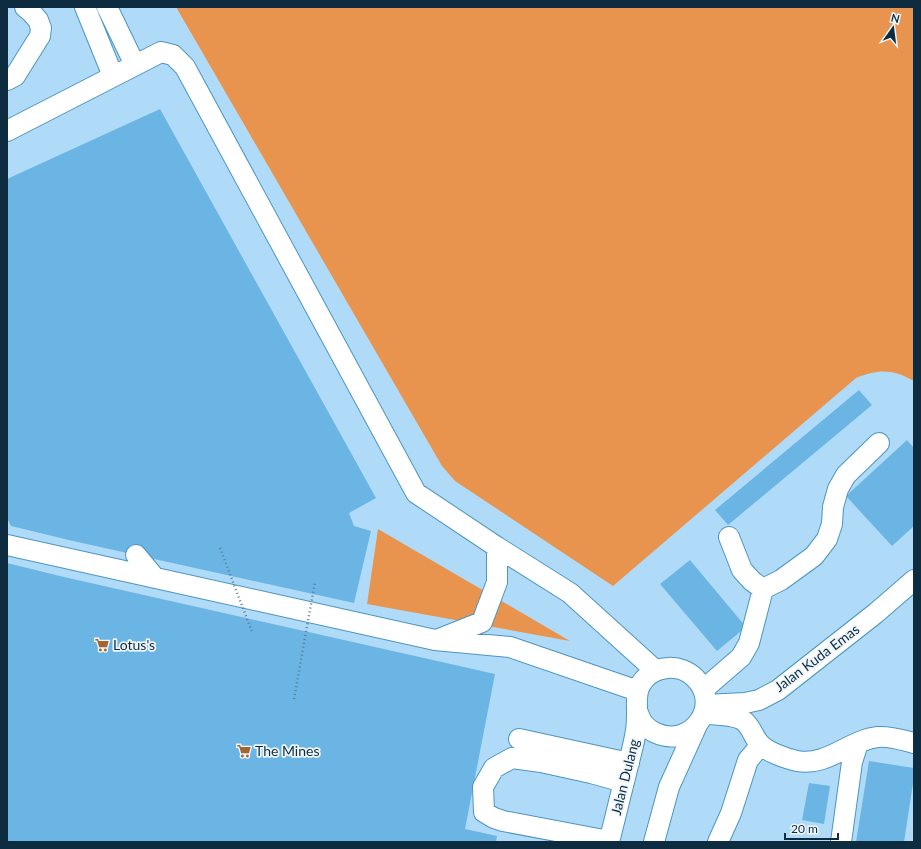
<svg xmlns="http://www.w3.org/2000/svg" width="921" height="849" font-family="Lato,sans-serif">
	<style>
		.green { fill: #e9944e }
		.building { fill: #6bb5e4 }
		.lines { fill: none; stroke-linecap: round; stroke-linejoin: round }
		.minor-casing { stroke: #4b95c2; stroke-width: 22 }
		.minor { stroke: #fff; stroke-width: 20 }
		.path-bridge { stroke: #597d95; stroke-width: 2.5; stroke-dasharray: 1 3; stroke-linecap: butt }
		.labels { text-anchor: middle; stroke-width: 3.5; stroke-linejoin: round; paint-order: stroke }
		.poi-label { font-size: 14px; fill: #0d2c3f; stroke: #eff6fb; text-anchor: start }
		.street-label { font-size: 14px; fill: #0d2c3f; stroke: #eff6fb }
	</style>
	<rect width="100%" height="100%" fill="#b0dbf8"/>
	<path class="green" d="M176,7H914V381C892,369 879,369 856,378L613,586L455,481L442,466Z
		M378,529L570,641L367,604Z"/>
	<path class="building" d="M160,109L376,498L349,513L354,526L371,531L354,603L73,541L11,526L7,518V179Z
		M859,390L872,405L728,525L715,510Z
		M907,440L914,448V526L892,546L846,496Z
		M690,560L746,627L717,651L660,584Z
		M7,563L64,577L495,674L465,829L497,836L496,842H7Z
		M869,761L914,768V777L904,842H856Z
		M809,783L830,786L824,824L802,820Z"/>
	<g class="lines">
		<defs>
			<path id="minor" d="M85,7L113,76
				M107,7L135,65
				M7,80L15,76L40,36L41,28L38,20L31,12L25,7
				M7,131L161,52L173,55L185,67L416,493L497,547L570,593L656,671
				M729,537L742,570L752,581L763,589L781,580L814,556L827,539L832,524L833,507L838,489L846,475L879,443
				M7,545L435,640L510,647L638,691
				M136,555L155,578
				M439,639L482,622L497,582V547
				M704,689L741,657L749,643L763,589
				M706,705L745,703L759,700L778,690L876,613L914,580
				M710,714C720,715 738,715 745,722C752,728 754,739 761,745C768,752 787,759 797,761C827,767 849,740 878,737C890,736 902,740 914,743
				M519,739L629,763
				M609,841L503,821L494,818L484,812L483,787L494,768L512,758L541,762L591,773L624,782
				M609,842C615,819 620,797 626,774C629,760 634,745 636,730C637,724 637,717 637,711C637,703 636,696 639,688C644,676 655,669 668,668C678,667 688,671 695,678C723,705 691,749 656,733C651,731 646,727 642,722C640,719 639,714 637,711
				M654,842L669,787L697,725
				M718,842L731,813L748,760L761,745
				M841,842L852,762L858,743"/>
		</defs>
		<use href="#minor" class="minor-casing"/>
		<use href="#minor" class="minor"/>
		<path class="path-bridge" d="M220,548L252,632
			M294,699L315,582"/>
	</g>
	<defs>
		<symbol id="supermarket-bare" viewBox="-9 -9 18 18"><path d="M-6-5.5h2.5l.6 2H6L4.5 2H-2.5L-4.4-4H-6ZM-1.5 3.2a1.3 1.3 0 1 0 .1 0ZM3 3.2a1.3 1.3 0 1 0 .1 0Z" fill="#a4642d" stroke="#eff6fb" stroke-width="2.5" paint-order="stroke"/></symbol>
	</defs>
	<g fill-rule="evenodd">
		<use href="#supermarket-bare" x="92" y="635" width="20" height="20"/>
		<use href="#supermarket-bare" x="234" y="741" width="20" height="20"/>
	</g>
	<g class="labels">
		<g class="poi-label">
			<text x="113" y="650">Lotus's</text>
			<text x="255" y="756">The Mines</text>
		</g>
		<g class="street-label">
			<text transform="translate(817 658) rotate(-37)" y="5">Jalan Kuda Emas</text>
			<text transform="translate(625 777) rotate(-76)" y="5">Jalan Dulang</text>
		</g>
	</g>
	<rect width="921" height="849" fill="none" stroke="#0d2c3f" stroke-width="16"/>
	<g transform="translate(893 28) rotate(14)" stroke="#eff6fb" stroke-width="3" paint-order="stroke">
	<path d="M0-3L7 15L0 10L-7 15Z" fill="#0d2c3f"/>
	<text y="-6" font-size="11" font-weight="bold" text-anchor="middle" fill="#0d2c3f">N</text>
	</g>
	<path d="M785 833v6h53v-6" fill="none" stroke="#0d2c3f" stroke-width="2"/>
	<text x="791" y="833" font-size="12" fill="#0d2c3f" stroke="#eff6fb" stroke-width="3" paint-order="stroke">20 m</text>
</svg>
